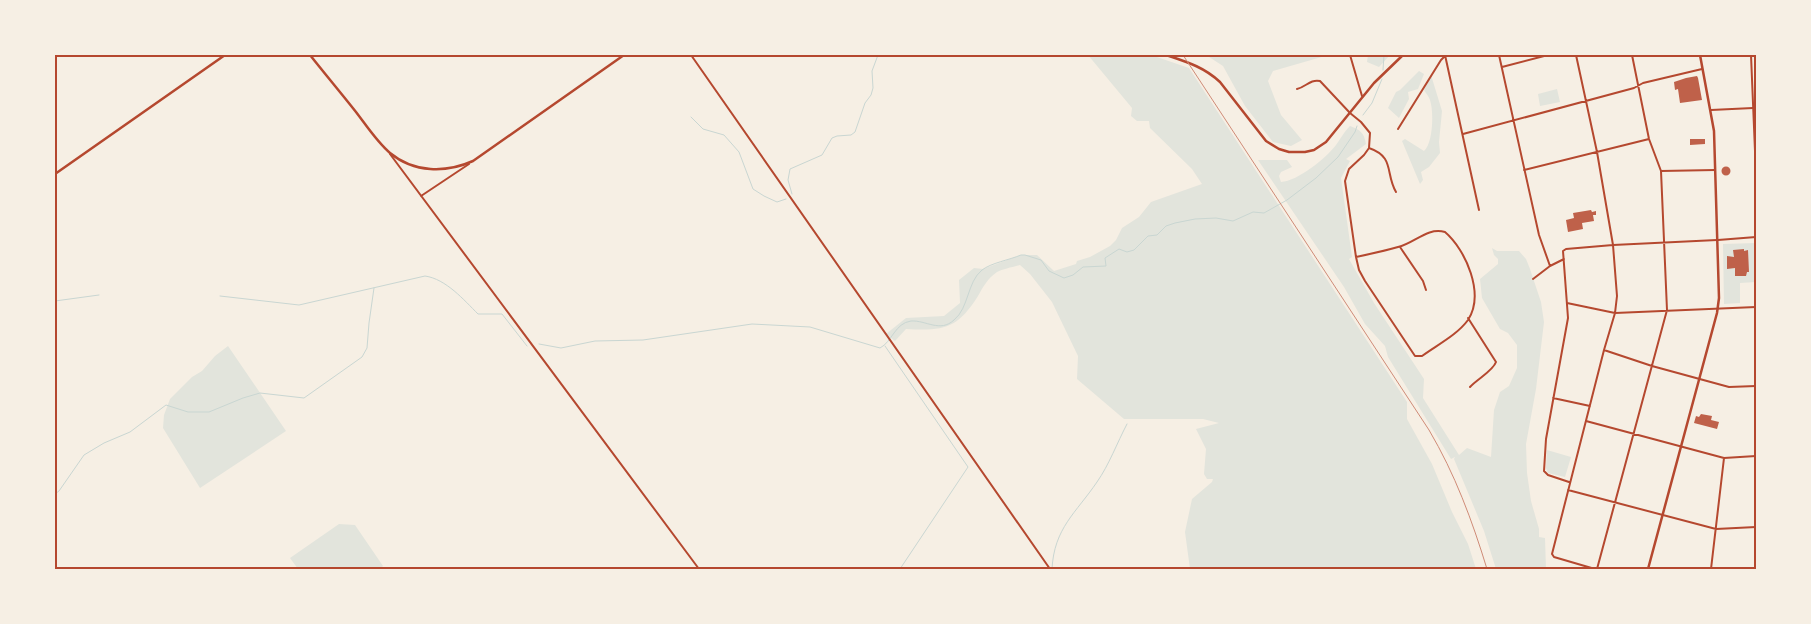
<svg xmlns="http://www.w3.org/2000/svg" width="1811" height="624" font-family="Poppins,sans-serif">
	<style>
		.green { fill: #e2e4dc }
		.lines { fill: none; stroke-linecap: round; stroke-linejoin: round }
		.stream { stroke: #c9d6d2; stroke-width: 1 }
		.building { fill: #bf614a }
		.minor { stroke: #b5482f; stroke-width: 2 }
		.tertiary { stroke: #b5482f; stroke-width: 2 }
		.secondary { stroke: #b5482f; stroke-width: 2.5 }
		.primary { stroke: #b5482f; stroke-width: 2.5 }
		.rail { stroke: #cf8b77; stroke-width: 1 }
		.neatline { fill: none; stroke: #b5482f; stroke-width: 2 }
	</style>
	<rect width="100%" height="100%" fill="#f6efe4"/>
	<path class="green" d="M1088,55H1151L1189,68L1407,402V419L1432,464L1452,512L1468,544L1476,569H1190L1185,532L1192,499L1212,482L1213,479H1207L1204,474L1206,449L1196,429L1219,423L1203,419H1124L1077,379L1078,356L1052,302L1030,274L1020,265C1013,267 1003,269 997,272C988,278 983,287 978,296C957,329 944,331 906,329L895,341L886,334L906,318L944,316L960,303L959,280L974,268L983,269L1021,255H1037L1054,271L1076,264L1077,261L1090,257L1110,246L1116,240L1122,228L1139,217L1151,202L1202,184L1192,169L1150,128L1149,121H1137L1131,116L1132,108Z
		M1206,55H1262L1263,56L1325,55V56L1273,71L1268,81L1281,115L1302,140L1291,146L1273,142L1245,106L1223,66Z
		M1368,55H1390L1379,67L1367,62Z
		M1419,71L1424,74L1418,89L1408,92L1409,99L1399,118L1388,108L1396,92L1400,90Z
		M1431,75L1442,111L1439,142L1440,153L1429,167L1421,172L1423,180L1420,184L1402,141L1405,139L1424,151C1433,143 1434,112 1430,100C1429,97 1426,93 1424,90Z
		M1557,89L1560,102L1540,106L1538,94Z
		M1350,126C1361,130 1364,133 1366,144L1346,159L1350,161L1341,178L1352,257L1349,259L1374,303L1424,379L1423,398L1459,455L1467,448L1491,457L1494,410L1500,392L1509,386L1517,368V345L1508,333L1500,329L1482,298L1480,279L1498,264V259L1494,255L1492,248L1497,251H1519L1526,259L1530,269L1541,302L1544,322L1536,389L1526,444L1527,473L1531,501L1539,529V537L1545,538L1546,569H1496L1484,531L1454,459L1455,457L1451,459L1388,357L1385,346L1365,324L1344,287L1258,160H1287L1292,167L1281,172L1279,176L1281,182C1298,181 1326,158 1336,145C1341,138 1344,132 1350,126Z
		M1756,243V282L1740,283V303L1724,304L1723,244Z
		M228,346L286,431L200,488L163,428L164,415L170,399L192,377L202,371L215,356Z
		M1547,450L1571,457L1565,477L1548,473L1546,468Z
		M339,524L355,525L383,566L380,569H298L290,558Z"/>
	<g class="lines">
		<path class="stream" d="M1383,70L1384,55
			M1363,115L1372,103L1382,79
			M691,117L703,129L724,135L739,152L753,189L764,196L777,202L786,199
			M792,194L788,180L790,169L822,155L832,138L837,136L851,135L855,132L865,103L871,95L873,88L872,71L878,55
			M220,296L299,305L425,276C446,279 464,300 478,314H502L527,346
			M55,301L99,295
			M539,344L561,348L595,341L643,340L752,324L810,327L880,348C892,342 895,323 911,321C926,320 940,333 954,320C969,308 967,282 982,270C991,263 1009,260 1021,255H1025L1041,260L1049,271L1064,278L1073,275L1083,267L1106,266L1105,258L1119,249L1127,252L1134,250L1148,236L1157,235L1166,226L1175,223L1195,219L1216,218L1233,221L1253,212L1264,213L1287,200L1316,178L1338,157L1355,132L1357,126
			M885,346L968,467L900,569
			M55,494L59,491L84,455L104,443L130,432L166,405L188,412H209L243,398L260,393L304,398L362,357L367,348L369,323L374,288
			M1052,569C1054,528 1076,513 1097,482C1109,465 1117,443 1127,424"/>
	</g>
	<path class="building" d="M1697,76L1698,78L1702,100L1680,103L1678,89L1675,90L1674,82L1686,78Z
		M1690,139H1705V144L1690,145Z
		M1721.5 171a4.5 4.5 0 1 1 9 0a4.5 4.5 0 1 1-9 0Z
		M1591,210L1592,212L1596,211V215H1593L1594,221L1582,223L1583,229L1568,232L1566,220L1574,218L1573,213Z
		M1744,249V251L1748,250L1749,272H1747L1746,276H1735V268L1727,269V256L1734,257L1733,250Z
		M1701,414L1712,416L1711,420L1719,422L1717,429L1694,423L1696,416L1699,417Z"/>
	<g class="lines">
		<path class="minor" d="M1350,55L1362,96
			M1445,55L1479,210
			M1499,55L1539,235L1550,266
			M1576,55L1597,152L1613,245L1617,296L1615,313L1604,350L1552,554L1554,557L1595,569
			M1502,67L1548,55
			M1297,89C1306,87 1310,79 1320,81L1350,113L1361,122L1370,133L1369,148L1364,155L1349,169L1345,181L1356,257L1359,270L1365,281L1415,356H1422C1437,345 1457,335 1468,320C1485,294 1466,250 1445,232C1427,227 1415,243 1398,247C1384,251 1370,254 1356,257
			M1711,110L1753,108
			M1398,129L1441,60L1445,56L1453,55
			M1463,134L1634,88L1643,83L1702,69
			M1369,148C1395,157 1385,173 1396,192
			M1524,170L1649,139
			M1661,171L1715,170
			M1400,247L1423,281L1426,290
			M1533,279L1550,266L1564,259
			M1567,303L1615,313L1756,307
			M1468,318L1496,362C1493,371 1477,379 1470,387
			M1604,350L1652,366L1729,387L1756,386
			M1553,398L1590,406
			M1586,421L1724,458L1756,456
			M1569,482L1548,475L1544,471L1546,439L1568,318L1563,251L1566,249L1613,245L1717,240
			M1568,490L1716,529L1756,527
			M1597,569L1667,310L1661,171L1649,139L1632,55
			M1711,569L1724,458"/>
		<path class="tertiary" d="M691,55L1050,569
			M1751,55L1756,175
			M390,154L699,569
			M421,196L469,164
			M1718,240L1756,237"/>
		<path class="secondary" d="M310,55C325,74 341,93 356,112C366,125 377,142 390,153C414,173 446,173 473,161L624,55
			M1166,55C1187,62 1204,67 1220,82L1266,141L1279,149L1289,152H1305L1314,150L1326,142L1374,83L1403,55
			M55,174L225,55"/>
		<path class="primary" d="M1648,569L1717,313L1719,298L1714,131L1700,55"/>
		<path class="rail" d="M1183,55L1429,430C1455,474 1472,520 1487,569"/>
	</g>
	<rect width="1811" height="624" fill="none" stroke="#f6efe4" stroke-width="112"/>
	<rect x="56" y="56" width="1699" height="512" class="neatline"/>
</svg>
